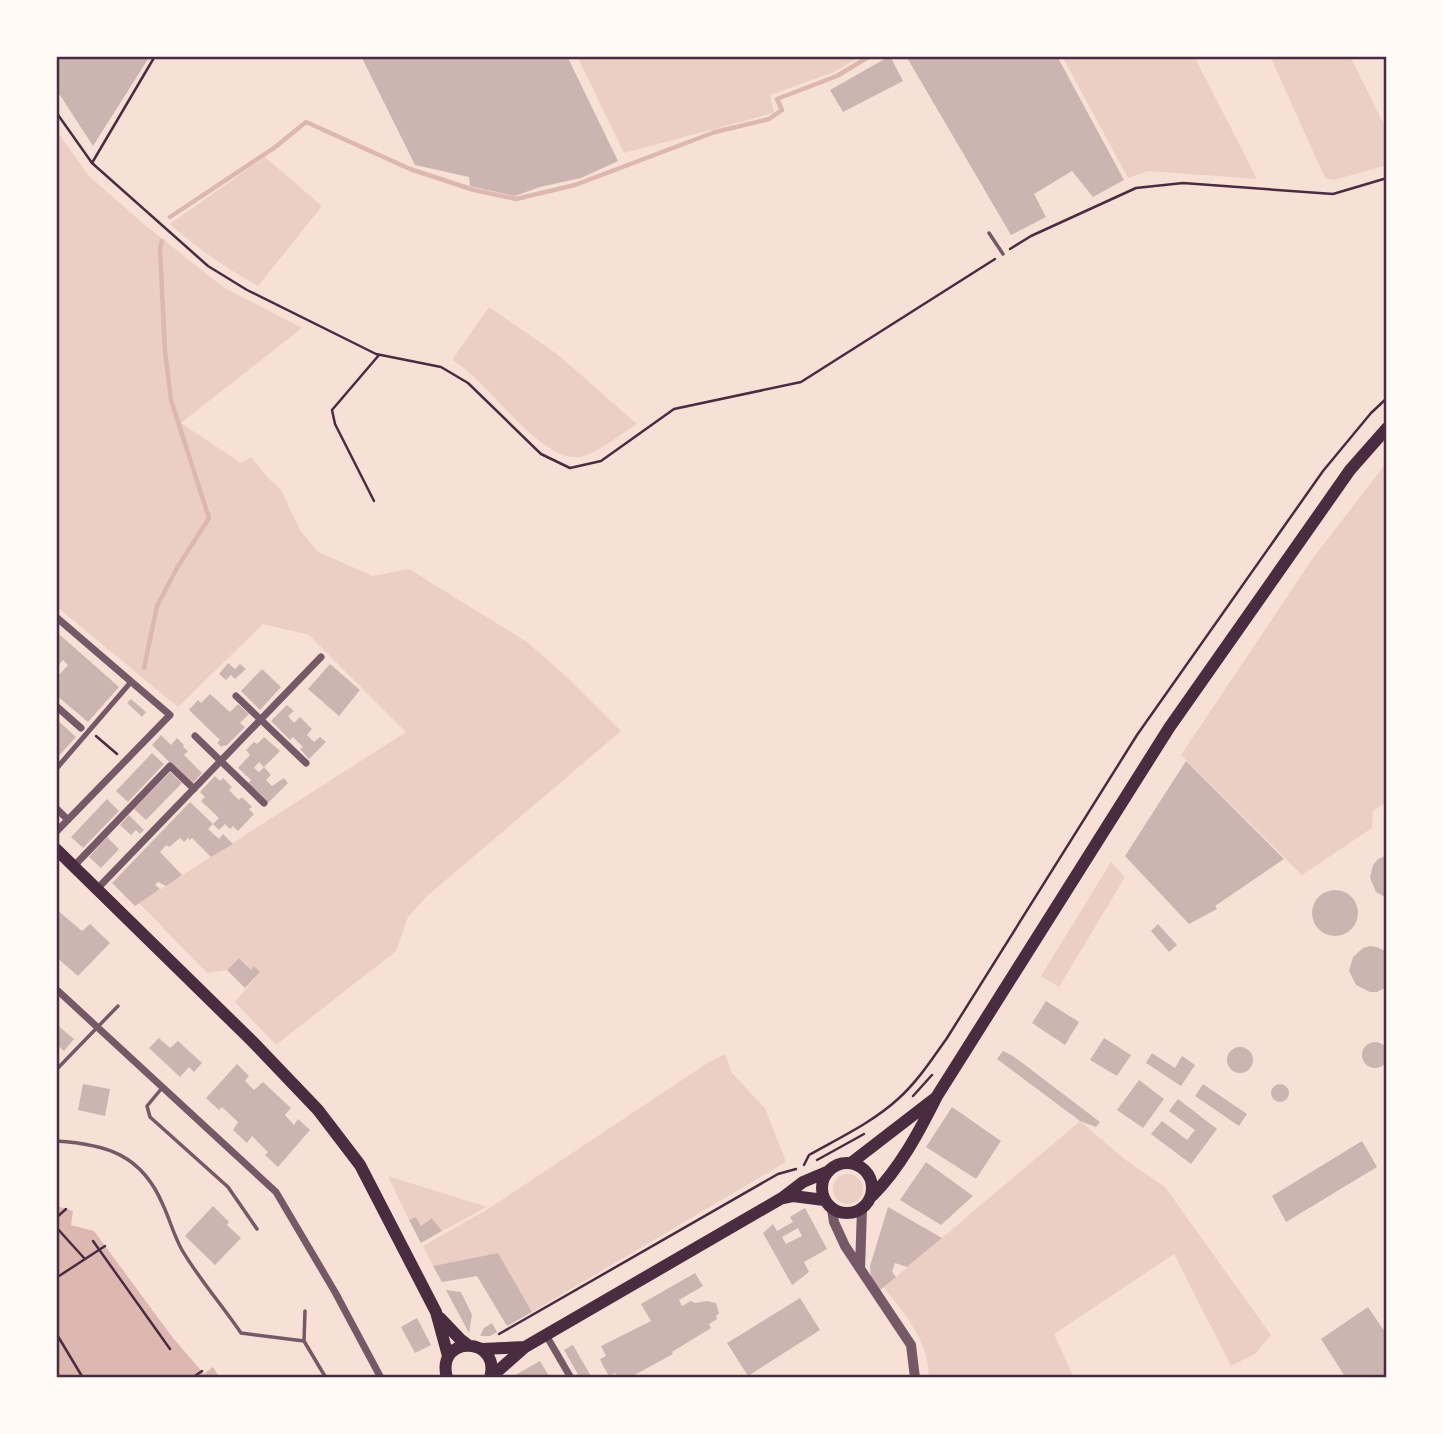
<svg xmlns="http://www.w3.org/2000/svg" width="1443" height="1434" font-family="'Asap Condensed',sans-serif">
	<style>
		.green { fill: #ebcfc5 }
		.water { fill: #dcb8b0 }
		.lines { fill: none; stroke-linecap: round; stroke-linejoin: round }
		.stream { stroke: #dcb8b0; stroke-width: 4.5 }
		.building { fill: #ccb4b1; fill-rule: evenodd }
		.path { stroke: #4a2c40; stroke-width: 2.5 }
		.service { stroke: #755966; stroke-width: 3.5 }
		.pedestrian { stroke: #755966; stroke-width: 5 }
		.minor { stroke: #755966; stroke-width: 7 }
		.tertiary { stroke: #755966; stroke-width: 10 }
		.trunk { stroke: #4a2c40; stroke-width: 12 }
		.neatline { fill: none; stroke: #4a2c40; stroke-width: 2.5 }
	</style>
	<rect width="100%" height="100%" fill="#f7e1d7"/>
	<path class="green" d="M577,56H861L834,72L770,95L774,113L624,153Z
		M1062,56H1194L1257,179L1148,171L1128,178Z
		M1270,56H1350L1387,131V165L1334,180L1325,178Z
		M56,130L89,176L140,221L223,287L302,328L181,423L241,463L251,457L266,476L281,490L300,530L318,552L373,576L409,569L527,642L569,679L621,731L426,897L408,917L396,951L276,1045L235,1002L260,972L254,966L251,970L239,958L227,970L207,973L139,903L406,732L309,635L263,624L178,707L56,606Z
		M265,157L322,206L258,286C226,268 198,249 170,224Z
		M489,307L557,354L637,424C622,433 597,454 580,457C539,463 488,379 452,360Z
		M1387,462V802L1373,811L1372,828L1302,875L1181,755L1313,558Z
		M1111,862L1125,877L1059,987L1041,976Z
		M725,1054L732,1073L765,1108L786,1162L532,1312L498,1253L433,1266L423,1246L488,1209L709,1062Z
		M1080,1121L1127,1161L1165,1187L1271,1335L1255,1354L1231,1366L1174,1254L1054,1334L1074,1378H929C929,1341 905,1315 884,1287Z
		M833 1189a15 15 0 1 1 30 0a15 15 0 1 1-30 0Z
		M388,1176L487,1207L442,1231L432,1218L421,1226L416,1217L409,1220Z"/>
	<path class="water" d="M57,1206L73,1211L71,1225L94,1231L173,1338L204,1374L213,1367L220,1378H56Z"/>
	<g class="lines">
		<path class="stream" d="M170,217L274,148L306,122L410,169L474,190L516,199L575,185L715,132L769,119L782,110L777,99L837,76L870,56
			M144,668L157,606L177,568L209,518L171,400L165,351L160,249L162,241"/>
	</g>
	<path class="building" d="M56,56H150L93,146L56,89Z
		M361,56H567L618,161L581,178L540,187L515,196L470,186L469,177L415,165Z
		M890,56L903,81L843,112L830,90Z
		M906,56H1057L1124,180L1093,197L1072,171L1034,194L1046,217L1011,235Z
		M59,634L119,687L88,722L56,695V671L60,674L68,665L63,660L56,668V638Z
		M228,663L235,669L240,664L246,669L235,679L231,675L226,680L219,674Z
		M330,664L360,690L339,716L308,689Z
		M262,669L281,687L260,710L241,691Z
		M210,694L230,712L238,704L249,714L240,723L245,727L226,746L224,745L222,747L217,743L220,740L189,710L198,700L201,703Z
		M131,699L146,712L142,717L127,703Z
		M287,705L294,711L288,716L294,723L300,717L312,729L307,735L314,742L320,737L326,742L309,759L300,749L303,747L293,737L290,740L271,721Z
		M56,719L76,737L56,759Z
		M161,735L171,745L177,738L184,745L183,747L188,751L184,755L202,773L192,784L152,745Z
		M264,737L280,751L264,767L259,762L254,768L259,772L264,767L271,775L266,780L272,786L284,778L288,783L268,803L248,783L251,780L238,768L250,755L246,750L254,742L257,744Z
		M152,753L164,764L128,802L116,791Z
		M1186,761L1284,859L1215,906L1217,909L1189,924L1125,856Z
		M170,772L182,783L146,820L134,809Z
		M215,776L220,781L223,778L232,787L229,790L239,800L242,797L252,807L249,809L254,814L238,831L233,826L230,829L225,824L219,830L213,824L219,818L201,801L205,797L200,792Z
		M107,799L119,811L83,848L71,837Z
		M190,802L213,824L208,829L219,839L223,834L233,844L211,857L192,838L190,840L188,838L184,842L180,838L169,847L166,845L160,852L182,875L166,886L158,882L155,885L160,889L135,906L112,883Z
		M129,815L144,830L140,834L136,830L131,835L120,825Z
		M107,837L119,849L101,868L89,857Z
		M1387,855V898L1376,892L1370,878L1373,865L1378,859Z
		M1312 913a23 23 0 1 1 46 0a23 23 0 1 1-46 0Z
		M56,909L82,931L90,924L110,943L78,976L56,957Z
		M1158,924L1177,945L1169,952L1151,931Z
		M1370,946L1377,947L1387,952V987L1377,992H1370L1356,985L1349,971L1353,957L1363,948Z
		M239,958L251,970L254,966L260,972L245,988L227,970Z
		M1046,1001L1079,1022L1065,1045L1032,1023Z
		M56,1024L74,1039L64,1051L56,1044Z
		M159,1038L170,1048L178,1041L202,1063L194,1072L189,1067L180,1077L149,1048Z
		M1104,1038L1131,1055L1117,1076L1090,1060Z
		M1362 1055a13 13 0 1 1 26 0a13 13 0 1 1-26 0Z
		M1227 1060a13 13 0 1 1 26 0a13 13 0 1 1-26 0Z
		M1003,1051L1013,1056L1100,1122L1096,1127L1080,1121L997,1059Z
		M1152,1053L1175,1068L1182,1056L1195,1065L1181,1086L1146,1063Z
		M237,1064L249,1076L245,1081L254,1090L263,1082L291,1108L285,1115L294,1125L298,1119L310,1130L278,1167L265,1155L268,1152L252,1136L247,1143L233,1130L238,1122L222,1107L219,1110L206,1098Z
		M1139,1080L1164,1099L1143,1128L1117,1110Z
		M1271 1093a9 9 0 1 1 18 0a9 9 0 1 1-18 0Z
		M83,1084L110,1089L105,1116L78,1110Z
		M1203,1084L1247,1114L1239,1126L1195,1096Z
		M1178,1099L1217,1129L1191,1164L1151,1134L1162,1121L1187,1140L1195,1130L1169,1111Z
		M952,1107L1001,1141L976,1179L926,1147Z
		M1362,1141L1377,1167L1286,1222L1272,1196Z
		M926,1162L973,1196L941,1225L900,1200Z
		M213,1206L229,1222L227,1225L241,1238L215,1265L185,1236Z
		M888,1207L942,1238L907,1267L895,1263L892,1272L896,1277L880,1290L871,1278L870,1266Z
		M805,1208L827,1249L804,1262L809,1272L792,1285L763,1233L773,1224L777,1231L793,1222L790,1217ZM798,1228L802,1236L786,1244L782,1237Z
		M416,1217L421,1226L432,1218L442,1231L421,1243L409,1220Z
		M498,1253L532,1312L507,1326L477,1276L442,1282L433,1266Z
		M695,1273L703,1286L679,1300L682,1306L691,1301L695,1303L707,1301L716,1303L719,1313L716,1316L717,1319L709,1324L711,1328L672,1352L673,1354L629,1378H618L615,1373L609,1376L602,1364L600,1359L606,1356L601,1346L651,1321L641,1304Z
		M446,1290L461,1292L472,1315L469,1333Z
		M800,1298L820,1330L748,1376L727,1343Z
		M1368,1307L1387,1335V1378H1346L1321,1339Z
		M417,1318L431,1345L415,1353L401,1327Z
		M492,1323L497,1332L490,1336H480L484,1328Z
		M573,1345L592,1378H580L564,1350Z
		M540,1361L550,1378H510Z"/>
	<g class="lines">
		<path class="path" d="M56,112L92,163L208,266L247,290L376,354L441,367L468,383L541,454L570,468L601,461L674,409L801,382L995,259
			M92,163L155,56
			M1010,249L1031,236L1136,188L1183,183L1333,194L1387,178
			M374,501L335,424L332,410L379,355
			M96,736L117,754
			M913,1096L932,1075
			M817,1160L864,1134
			M804,1165L809,1155C839,1138 873,1122 898,1099C918,1081 932,1059 947,1038L1137,735L1323,471L1371,413L1387,398
			M56,1218L66,1209
			M56,1227L84,1258
			M93,1241L170,1349
			M56,1278L105,1246
			M56,1333L83,1378
			M499,1334L778,1174L796,1169
			M192,1378L202,1371"/>
		<path class="service" d="M989,233L1003,254
			M56,1070L118,1006
			M162,1088L147,1106L150,1117L228,1187L257,1229
			M56,1141C107,1144 142,1155 163,1205C170,1220 174,1236 182,1250C199,1279 222,1305 241,1333L304,1341
			M305,1311L304,1341L326,1378"/>
		<path class="pedestrian" d="M56,769L131,682"/>
		<path class="minor" d="M56,617L170,715L56,832
			M236,696L306,763
			M56,706L81,728
			M195,736L264,803
			M56,808L68,820
			M74,866L170,766L194,789
			M97,889L321,657
			M56,989L276,1192L335,1292L381,1378
			M546,1335L571,1378"/>
		<path class="tertiary" d="M832,1209L834,1222L845,1246L911,1345L915,1378
			M860,1268L862,1209"/>
		<path class="trunk" d="M56,849L252,1041L318,1110L360,1165L436,1312L448,1356
			M822 1188a25 25 0 1 1 50 0a25 25 0 1 1-50 0Z
			M851,1163L934,1099
			M872,1196C900,1168 919,1132 937,1096L1169,728L1350,470L1387,428
			M783,1198L793,1196L824,1200
			M440,1318L460,1339L468,1345
			M482,1349L525,1347
			M491,1377L525,1347L782,1198L803,1182L829,1171
			M447,1378C435,1334 502,1336 490,1378"/>
	</g>
	<rect width="1443" height="1434" fill="none" stroke="#fffaf5" stroke-width="116"/>
	<rect x="58" y="58" width="1327" height="1318" class="neatline"/>
</svg>
